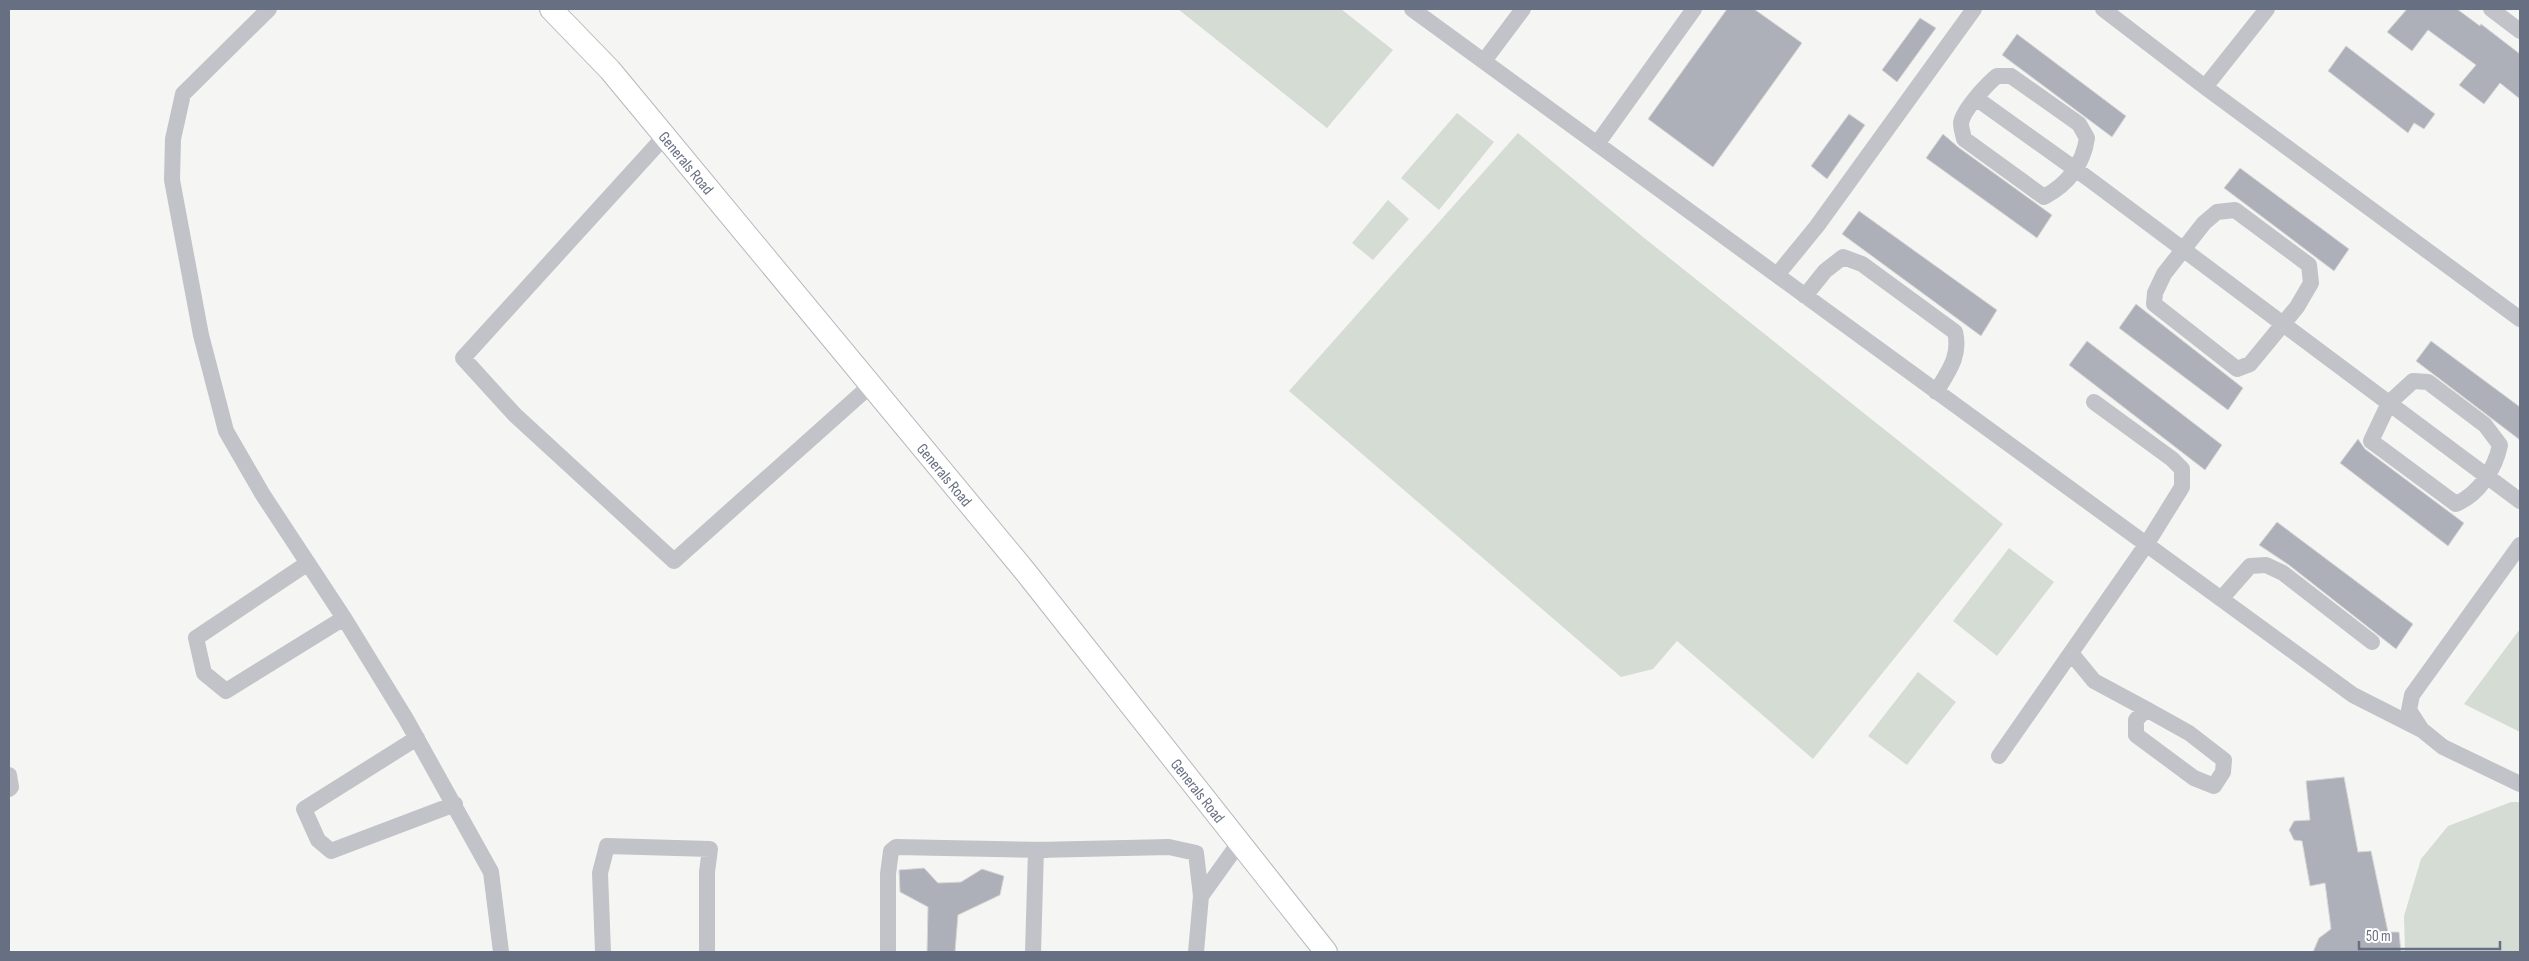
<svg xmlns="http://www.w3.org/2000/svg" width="2529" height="961" font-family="'Sofia Sans Condensed',sans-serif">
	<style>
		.green { fill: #d5dcd4 }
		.building { fill: #adb0b8; stroke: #d7d7d5 }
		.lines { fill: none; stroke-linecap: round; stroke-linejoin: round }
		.secondary-casing { stroke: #b6b8be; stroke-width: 24 }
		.street { stroke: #c1c3c8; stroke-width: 16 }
		.secondary { stroke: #fff; stroke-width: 22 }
		.labels { text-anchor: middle; stroke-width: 5; stroke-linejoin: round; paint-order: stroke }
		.street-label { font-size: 16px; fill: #676f82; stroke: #fff }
	</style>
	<rect width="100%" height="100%" fill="#f5f6f3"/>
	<path class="green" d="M1178,9H1341L1393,50L1327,128Z
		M1457,113L1494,142L1439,210L1401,178Z
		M1518,133L1643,237L2003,524L1813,759L1677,641L1653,669L1621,677L1289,391Z
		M1388,200L1409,219L1373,260L1352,243Z
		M2009,548L2054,582L1997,656L1953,621Z
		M2520,629V732L2464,704Z
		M1918,672L1956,702L1907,765L1868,736Z
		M2511,802H2520V952H2405L2404,916L2421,859L2448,826Z"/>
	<path class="building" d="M1727,9H1754L1802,43L1713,167L1648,119Z
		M2407,9H2457L2480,26L2481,24L2520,54V99L2500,83L2484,104L2459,85L2476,65L2428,30L2412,51L2387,32Z
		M1920,18L1936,28L1897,82L1882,70Z
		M2017,34L2126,116L2112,137L2002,55Z
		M2346,46L2435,114L2424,129L2414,123L2408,133L2328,71Z
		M1849,114L1865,125L1827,179L1811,166Z
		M1943,134L1958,147L2052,215L2037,238L1926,158Z
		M2240,168L2349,249L2334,271L2224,188Z
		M1859,211L1997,310L1981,336L1842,234Z
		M2136,304L2243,388L2228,410L2119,328Z
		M2087,341L2222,445L2205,470L2069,365Z
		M2431,341L2520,407V440L2416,361Z
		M2358,439L2365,449L2464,523L2448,546L2340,463Z
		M2277,522L2413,624L2396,649L2289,565L2259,545Z
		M2344,777L2358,852L2371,851L2388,932H2399L2401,952H2313L2319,938L2331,929L2325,883L2310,886L2302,841L2294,840L2289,830L2294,821L2310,820L2306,781Z
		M924,868L938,883L961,882L982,869L1004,876L1000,895L958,915L955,952H927L928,907L900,892L899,870Z"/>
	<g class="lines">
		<defs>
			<g id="secondary">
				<path id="s1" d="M551,9L610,70L1024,570L1326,952"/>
			</g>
		</defs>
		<use href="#secondary" class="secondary-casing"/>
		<path class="street" d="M269,9L183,94L173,139L172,180L201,335L226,431L263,495L344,618L406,719L491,872L501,952
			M1412,9L2353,695L2422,730
			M2103,9L2205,87L2520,319
			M2491,9L2520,31
			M1484,61L1523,9
			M1997,76H2011L2079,124L2087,138C2083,165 2068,184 2044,197L1964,139C1963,134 1961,128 1961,123C1963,110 1987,84 1997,76Z
			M2205,87L2267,9
			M1977,99L2089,179L2520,501
			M665,136L463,358L515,415L674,561L871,385
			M1597,144L1694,9
			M2235,210L2309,265L2311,283L2297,307L2250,364L2237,369L2154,304L2155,293L2164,274L2204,223L2217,212Z
			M1777,275L1817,226L1974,9
			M1805,296L1825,271L1843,257L1862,264L1955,332C1961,356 1948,372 1936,392
			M2413,381L2428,382L2485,425L2500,445C2495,469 2479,494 2456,504L2371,441L2389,403Z
			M2520,545L2412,695L2409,710L2422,730L2443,747L2520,784
			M308,563L196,638L204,673L226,691L344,618
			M2221,599L2250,566L2266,565L2283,573L2372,642
			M2071,653L2094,681L2146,709
			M2146,709L2189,733L2224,760L2223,772L2214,786L2194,778L2136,735V720Z
			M417,738L304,809L318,840L331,851L455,804
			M1999,756L2146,545L2182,487V469L2172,459L2094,402
			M9,775L11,787L9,789
			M603,952L600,873L607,846L710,849L707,872V952
			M888,952V874L891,851L896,847L1047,850
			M1033,952L1036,850L1169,847L1196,853L1201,896
			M1196,952L1201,896L1239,843"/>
		<use href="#secondary" class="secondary"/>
	</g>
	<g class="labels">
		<g class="street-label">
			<text dy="6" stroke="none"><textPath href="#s1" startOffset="205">Generals Road</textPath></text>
			<text dy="6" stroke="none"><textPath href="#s1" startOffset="610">Generals Road</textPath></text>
			<text dy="6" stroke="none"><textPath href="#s1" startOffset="1015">Generals Road</textPath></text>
		</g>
	</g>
	<rect width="2529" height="961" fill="none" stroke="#676f82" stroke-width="20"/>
	<path d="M2359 941v8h141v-8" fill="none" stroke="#676f82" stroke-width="2.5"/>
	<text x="2366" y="941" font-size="15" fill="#676f82" stroke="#ffffff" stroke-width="4" paint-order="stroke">50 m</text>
</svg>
